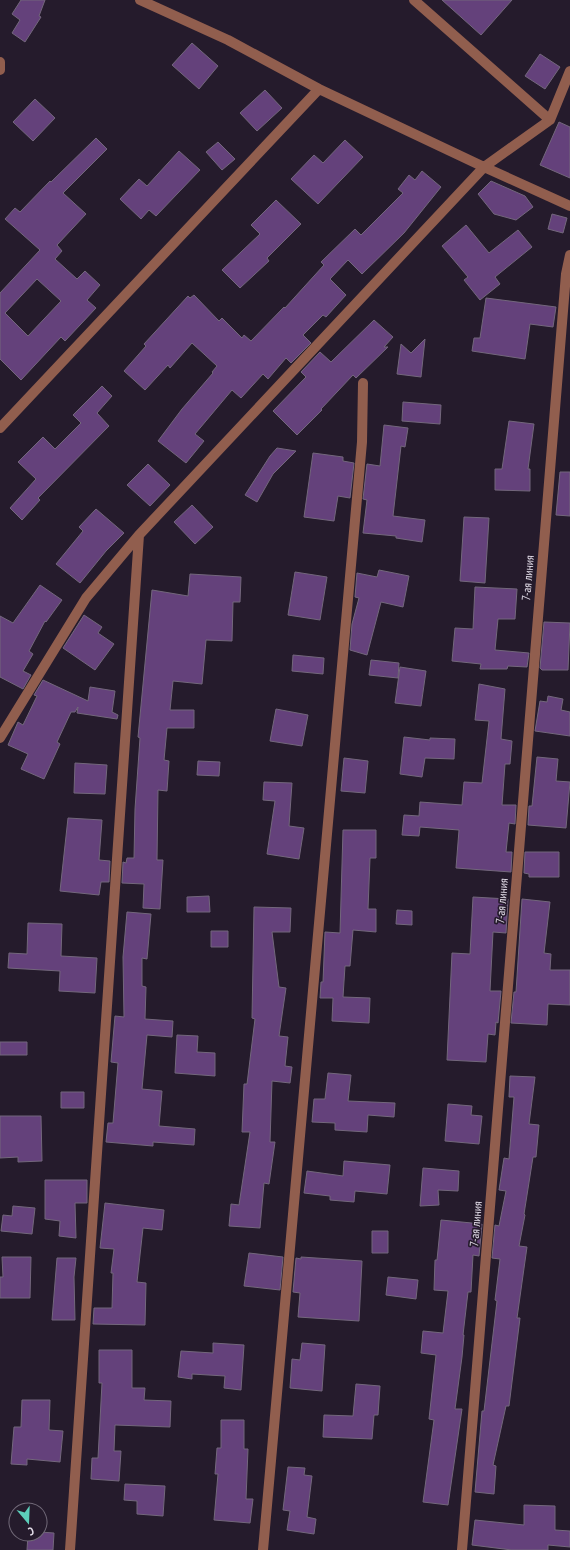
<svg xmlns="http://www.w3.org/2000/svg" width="570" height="1550" font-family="'PT Sans Narrow',sans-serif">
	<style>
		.building { fill: #64417b; stroke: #73677c; fill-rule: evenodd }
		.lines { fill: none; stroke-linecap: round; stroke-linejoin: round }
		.minor { stroke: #915e4e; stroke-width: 10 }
		.labels { text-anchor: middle; stroke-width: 3.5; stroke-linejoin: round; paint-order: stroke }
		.street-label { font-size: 12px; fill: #e3dde9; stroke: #251b2c }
	</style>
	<rect width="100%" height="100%" fill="#251b2c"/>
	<path class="building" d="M21,0H45L39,16L41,17L25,42L12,33L20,20L12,14Z
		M442,0H512L481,35Z
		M192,43L218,66L199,89L172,65Z
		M540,54L560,67L545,89L525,76Z
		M265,90L282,108L257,131L240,113Z
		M35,99L55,118L33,141L13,122Z
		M559,122L570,127V178L540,165Z
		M96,138L107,149L63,193L86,214L57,245L62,251L55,259L77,279L85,271L100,285L87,300L96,308L65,341L61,337L21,380L0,359V293L40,250L5,219L15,208L20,212L50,181L51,182ZM37,279L61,301L28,336L5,313Z
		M345,140L363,157L318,204L291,179L314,155L323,163Z
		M218,142L235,159L222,170L206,152Z
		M179,151L200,170L156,216L149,210L141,219L120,199L139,179L147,186Z
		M422,171L441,187L404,233L362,274L348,260L330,279L346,295L326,317L323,315L303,335L311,343L291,363L286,358L268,379L263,374L241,398L232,390L195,434L204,441L186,463L158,441L182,409L213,373L212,372L217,366L192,343L170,368L168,365L145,390L124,371L146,346L144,344L188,296L190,298L194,295L219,321L222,318L242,338L244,335L251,341L284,307L285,308L324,265L321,262L355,229L361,235L403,193L398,189L409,175L415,180Z
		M491,181L525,196L533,207L516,220L494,214L478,194Z
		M276,200L301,224L267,258L269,261L240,288L222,270L260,234L251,225Z
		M552,214L567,218L563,233L548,229Z
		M466,225L489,253L518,230L532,247L495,277L500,284L480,300L464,280L468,277L442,246Z
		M486,298L556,307L553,327L530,324L525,359L472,351L474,338H480Z
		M374,320L393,337L384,347H388L356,378L353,375L321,409L322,410L297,435L273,411L306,377L301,372L320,352L331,362Z
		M425,339L421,377L397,374L401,344L411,353Z
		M102,386L112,396L97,413L109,426L38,498L40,500L22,520L10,508L36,479L18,462L43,437L55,449L81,423L73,415Z
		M403,402L441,405L440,424L402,421Z
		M509,421L534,424L528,469H530V491L495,490V469H502Z
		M384,425L408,428L405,447L401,446L393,516L425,520L422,542L396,538V536L363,533L367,500L363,499L367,464L380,466Z
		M277,448L296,451L273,474L257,502L245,495L270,456Z
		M313,453L343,457V461L354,463L350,498L338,496L334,521L304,517Z
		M148,464L170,485L150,506L127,485Z
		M560,472H570V516L556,515Z
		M192,505L213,527L195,544L174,522Z
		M96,509L124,533L106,551L80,583L56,564L83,531L79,527Z
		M464,517L489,518L485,583L460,581Z
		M379,570L409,576L403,607L381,602L367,655L350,650L352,624L359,598L355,597L357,573L377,577Z
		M295,572L327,577L320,620L288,615Z
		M190,574L241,577L240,602H233L232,641L206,640L202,684L173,681L170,710H194V728H167L164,760L169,761L167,791L158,790L157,860H163L160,909L143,908L144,884L122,883L123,862L126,863L127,858H134L135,809L140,738L138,737L152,590L188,596Z
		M40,585L62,600L46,622L45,621L29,651L33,654L23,671L31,675L23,689L0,677V616L13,623Z
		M475,587L517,589L515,619H498L495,650L529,653L527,667L508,666L507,669H480L481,664L452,661L455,628L473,629Z
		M84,615L102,627L98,633L114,644L95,670L63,648Z
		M544,622L570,623L568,670H542L540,668Z
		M293,655L324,658L323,674L292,671Z
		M371,660L399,663L398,678L369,675Z
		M400,667L426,671L421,706L395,703Z
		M43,680L88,701L90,687L115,691L112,712L118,715L117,719L77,713L78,707L75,712H71L57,742L60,744L44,779L21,769L28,754L8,745L18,722L23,725L37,696L34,695Z
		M479,684L505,689L501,739L512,741L510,764H505L502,805H516L515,824L509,823L506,852H512L511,872L456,868L459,830L420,827L419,836L402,835L404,815L419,816L420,802L462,805L464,782L482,783L489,721L475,720Z
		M548,696L563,699L561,710L570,712V736L535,731L540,701L547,702Z
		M276,709L308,715L302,746L270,741Z
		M404,737L430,740V738L455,739L454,759L425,758L422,777L400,774Z
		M537,757L558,759L556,781L570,782L566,828L528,825L529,806H532Z
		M344,758L368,761L365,793L341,791Z
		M198,761L220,762L219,776L197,775Z
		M75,763L107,765L105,794L74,793Z
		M264,782L292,783L289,826L304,828L299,859L267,854L275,801L263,800Z
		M68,818L102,820L99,860L110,861L109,882H101L99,895L60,891Z
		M343,830H376V858H370L368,909H376V932L353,930L350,966H345L343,997L370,998L369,1023L332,1021L333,998H320L321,982H323L325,932L340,933Z
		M525,852H559V877H529V874L524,873Z
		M209,896L210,912H187V897Z
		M473,897L508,899L506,933L493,932L490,991H501L498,1023L496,1022L495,1035L488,1034L486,1062L447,1060L452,953L470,954Z
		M522,899L550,902L544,953L551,954L550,970H570V1005L548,1004L547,1025L511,1023L514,992H516Z
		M254,907L291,908L290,932H272L279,987L286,988L279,1036L288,1037L285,1066L292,1067L290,1083L272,1081L270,1142H275L269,1184L264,1183L260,1228L229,1226L231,1204L239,1205L250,1132H242L244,1084H247L255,1019L252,1018Z
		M397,910L412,911V925L396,924Z
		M127,912L151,914L147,959L142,958V986L146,987L145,1019L173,1021L172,1037L147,1035L142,1089L162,1091L159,1126L195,1129L194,1145L153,1142V1146L106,1142L108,1123H113L118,1063L111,1062L115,1016L124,1017L123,957Z
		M28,923L62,924L61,956L97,958L95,993L59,991L60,971L8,968L9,953L27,954Z
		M211,931H228V947H211Z
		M177,1035L198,1036L197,1052L215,1053V1076L175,1073Z
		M0,1042H27V1055H0Z
		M328,1073L351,1075L348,1101L395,1103L394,1117L368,1115L367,1132L335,1130V1123L312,1122L314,1099H325Z
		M510,1076L535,1077L529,1124L539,1125L536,1157H533L524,1214L525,1215L519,1246L527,1247L517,1318H520L509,1406H506L493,1465L496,1466L494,1494L475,1492L482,1411H484L497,1301L495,1300L500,1259L492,1258L495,1225L499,1226L506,1191L499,1190L504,1158L509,1159L514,1097H509Z
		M61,1092H84V1108H61Z
		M448,1104L472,1106L471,1115L482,1116L479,1144L445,1141Z
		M0,1116H41L42,1161L18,1162V1157L0,1158Z
		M344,1161L390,1165L387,1194L355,1191L354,1202L330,1200V1196L304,1193L307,1171L343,1176Z
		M423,1168L459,1171L458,1191L438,1190L439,1205L420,1206Z
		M45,1180H87V1203H75L76,1238L59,1236L60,1221L45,1219Z
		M105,1203L164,1210L162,1230L143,1228L137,1282L146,1283L145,1325L93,1324L94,1308H112L113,1273H111L114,1249L100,1248Z
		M13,1206L35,1208L32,1234L1,1231L3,1215L12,1216Z
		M441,1220L482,1224L479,1256L473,1255L471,1292H468L463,1335H464L462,1357L455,1409H462L448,1505L423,1502L434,1420L429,1419L436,1355L421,1353L423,1331L443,1333L448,1291L434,1290L435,1260H437Z
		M372,1231H388V1253H372Z
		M249,1253L283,1257L280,1290L244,1286Z
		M2,1257H31L30,1298H0V1277H3Z
		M301,1257L362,1261L359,1321L298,1317L300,1293L293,1292L296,1258L301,1259Z
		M57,1258H76L74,1277L75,1320H52Z
		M388,1277L418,1280L416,1299L386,1295Z
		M213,1343L244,1345L241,1390L224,1388L225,1376L192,1374V1379L178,1377L181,1351L213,1353Z
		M302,1343L325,1345L322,1391L290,1388L292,1359L300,1360Z
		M99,1350H132V1388H145L144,1400L171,1401L170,1427L115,1425L114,1451H121L119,1481L91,1479L92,1458H98L102,1383H99Z
		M356,1384L380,1386L378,1415H374L372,1439L323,1437L324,1415L353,1416Z
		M22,1400H50L49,1430L63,1431L60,1462L27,1459V1465L11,1464L14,1427H21Z
		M221,1420H244V1449H248L246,1499H253L250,1523L214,1520L218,1474H215L217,1448H221Z
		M288,1467L305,1468L304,1475L312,1476L307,1517L316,1519L314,1534L287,1530L290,1511L283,1510Z
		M125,1484L165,1486L163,1516L137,1514V1501L124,1500Z
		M524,1505L555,1506V1530L570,1531V1547L548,1545V1550H512L472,1545L475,1520L524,1525Z
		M40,1532L54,1533L53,1550H27L28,1534H40Z"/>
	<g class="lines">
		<path class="minor" d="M140,0L228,40L319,89L484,167L570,206
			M414,0L550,120
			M0,62V70
			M0,428L319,89
			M0,738L86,598L139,535L484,167L550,120L570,71
			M70,1550L139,535
			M263,1550L362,442L363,383
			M462,1550L566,274L570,255"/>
	</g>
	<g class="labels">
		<g class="street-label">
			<text transform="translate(528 578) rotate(-85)" y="4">7-ая линия</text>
			<text transform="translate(502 901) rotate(-85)" y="4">7-ая линия</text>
			<text transform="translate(476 1224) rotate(-85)" y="4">7-ая линия</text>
		</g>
	</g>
	<g transform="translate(28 1522) rotate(161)"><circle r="19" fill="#251b2c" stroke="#716978"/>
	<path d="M0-3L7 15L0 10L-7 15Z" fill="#5cceba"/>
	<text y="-6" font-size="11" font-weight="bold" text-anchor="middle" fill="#e3dde9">С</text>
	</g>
</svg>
